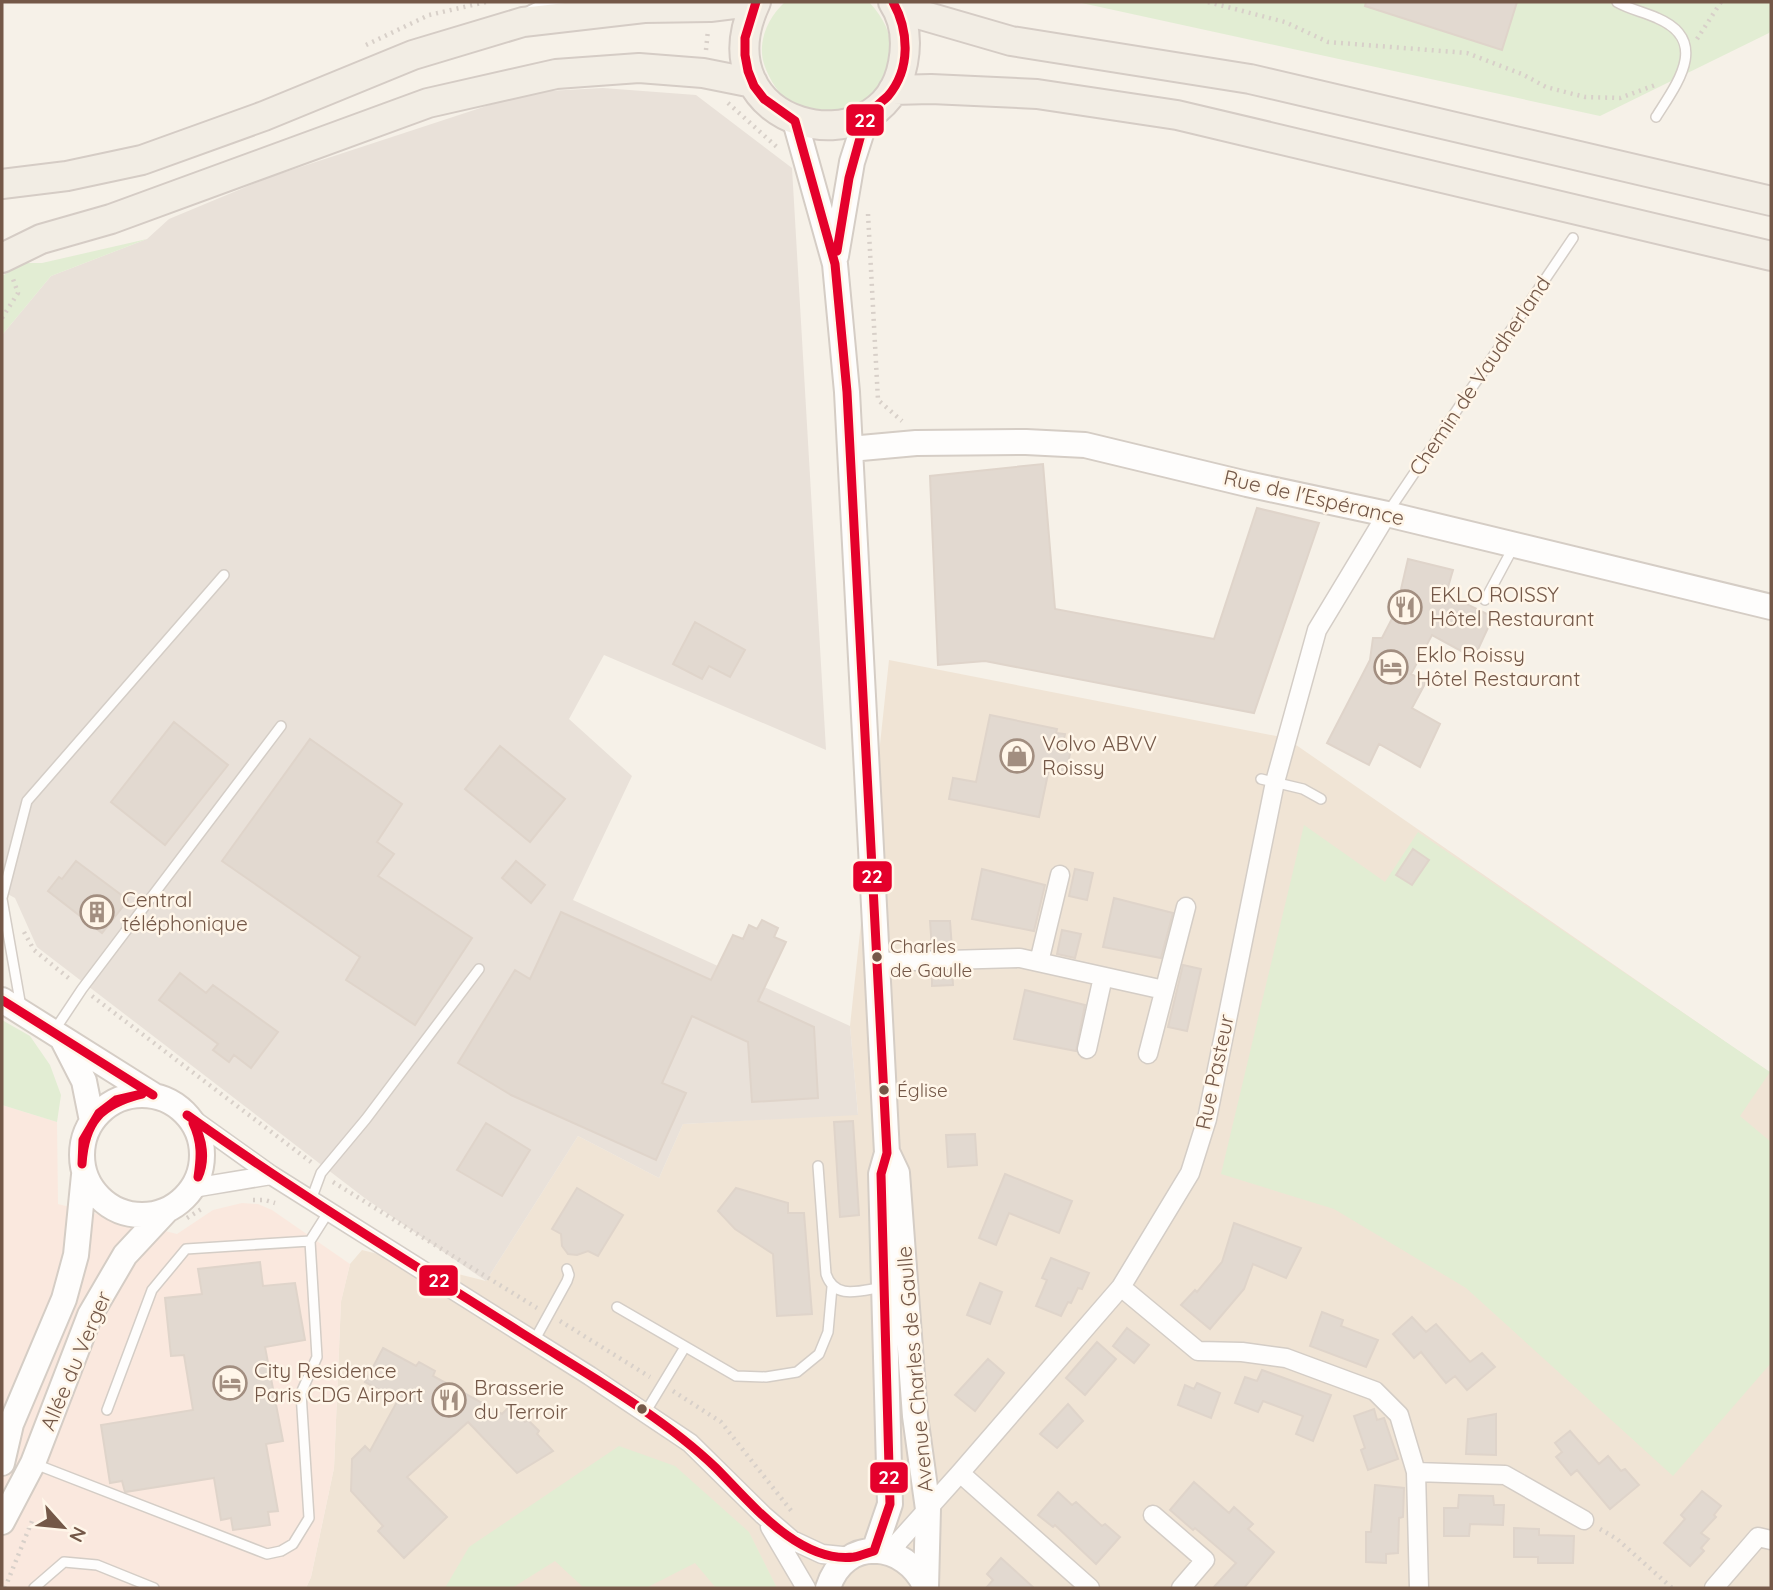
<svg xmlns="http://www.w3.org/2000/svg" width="1773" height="1590" font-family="Quicksand,sans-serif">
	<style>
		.residential { fill: #f0e4d5 }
		.commercial { fill: #fae8de }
		.industrial { fill: #e9e1d9 }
		.green { fill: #e2edd3 }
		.building { fill: #e2d9d0; stroke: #dfd4ca; stroke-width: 2 }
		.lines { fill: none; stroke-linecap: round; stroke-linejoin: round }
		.lane-casing { stroke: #d4cdc6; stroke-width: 12 }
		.street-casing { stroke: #d4cdc6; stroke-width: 21 }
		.secondary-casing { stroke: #d5cdc5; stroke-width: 28 }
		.primary-casing { stroke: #d5ccc5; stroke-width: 32 }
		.path { stroke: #d8d0c9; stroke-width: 4.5; stroke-dasharray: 2 5; stroke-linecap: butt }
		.lane { stroke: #fefdfc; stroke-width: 9 }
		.street { stroke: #fefdfc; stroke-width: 18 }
		.secondary { stroke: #fefdfc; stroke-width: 24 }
		.primary { stroke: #f2ede4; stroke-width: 28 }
		.bus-1-casing { stroke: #fff6e9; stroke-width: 14 }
		.bus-1 { stroke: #e4002b; stroke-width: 9 }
		.bus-dot { fill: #745848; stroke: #fff6e9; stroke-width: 2.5 }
		.labels { text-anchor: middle; stroke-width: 5; stroke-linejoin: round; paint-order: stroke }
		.bus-label { font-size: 19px; fill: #745848; stroke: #fff6e9; text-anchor: start }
		.street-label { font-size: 21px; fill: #745848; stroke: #fff6e9 }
		.poi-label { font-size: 21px; fill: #745848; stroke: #fff6e9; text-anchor: start }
		.line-badge { stroke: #fff6e9; stroke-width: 2.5 }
		.badge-label { font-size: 19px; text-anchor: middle; font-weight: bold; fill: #fff }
	</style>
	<rect width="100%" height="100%" fill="#f6f1e8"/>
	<path class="residential" d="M889,660L1286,738L1769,1072L1771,1070V1588H306L311,1577L334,1468L341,1301L350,1264L362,1250L486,1281L578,1136L659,1178L683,1124L858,1114L850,1026Z"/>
	<path class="commercial" d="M2,1105L57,1122L58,1204L177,1234L213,1210L242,1203L258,1204L272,1210L350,1264L341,1302L334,1468L311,1577L306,1588H2Z"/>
	<path class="industrial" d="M603,88L696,95L792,168L826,750L604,655L569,719L632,776L573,900L850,1026L858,1115L683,1124L659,1178L578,1136L486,1281L366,1199L37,947L15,898L2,891V335L51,276L147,239L169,219L270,177L529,92Z"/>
	<path class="green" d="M785,2H869C946,83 801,171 764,64C757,42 768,17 785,2Z
		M1077,2H1771V29L1769,33L1600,116Z
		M147,239L51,276L2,335V276L24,263H42Z
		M1304,825L1385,882L1418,832L1770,1072L1740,1116L1771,1142V1363L1673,1476L1466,1288L1334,1209L1221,1174Z
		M2,1020L30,1036L50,1065L61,1095L57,1122L2,1105Z
		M619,1446L675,1466L749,1532L777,1588H716L695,1563L646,1588H584L555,1561L512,1588H445L469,1547Z"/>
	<path class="building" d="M1366,2H1517L1502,50L1365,6Z
		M1043,464L1055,609L1214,639L1257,508L1319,523L1254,713L985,661L938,665L930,476Z
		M1408,559L1453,570L1446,594L1493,617L1474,658L1432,635L1411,674L1426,682L1412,708L1440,724L1420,767L1379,744L1369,765L1327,743L1370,660L1373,638H1382L1396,611Z
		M695,622L745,650L730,677L709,666L702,679L673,664Z
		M990,715L1057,729L1056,733L1065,734L1063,743L1072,745L1066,772L1049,769L1039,817L949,799L953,778L976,782Z
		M174,722L228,765L165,845L111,802Z
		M310,739L402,804L377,842L394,854L378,876L472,938L415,1025L346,980L360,957L222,861Z
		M500,746L565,799L530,842L465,789Z
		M1413,849L1429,860L1412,885L1396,875Z
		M76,861L128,900L102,933L48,891L59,877L62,879Z
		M516,861L545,885L531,903L502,878Z
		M982,869L1045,885L1034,931L972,919Z
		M1075,869L1093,873L1087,900L1069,896Z
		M1114,898L1173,913L1161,958L1103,947Z
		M561,912L711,980L733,935L743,939L749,925L757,929L762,920L778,928L774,937L786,942L758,1001L814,1027L818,1098L752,1102L748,1042L692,1016L662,1083L686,1093L656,1160L511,1095L458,1063L515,970L530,979Z
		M930,921H950L952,949H932Z
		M1062,930L1081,934L1075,958L1057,954Z
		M1183,965L1201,969L1187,1031L1168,1027Z
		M952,971L953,985L932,986V972Z
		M180,973L206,993L213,985L278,1032L251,1068L234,1055L229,1062L213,1050L218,1044L159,1000Z
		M1025,990L1085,1005L1076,1051L1014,1039Z
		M853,1121L859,1215L840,1217L834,1122Z
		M486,1123L530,1150L502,1196L457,1170Z
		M975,1134L977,1165L948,1167L946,1135Z
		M1005,1174L1072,1201L1059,1233L1009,1213L996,1245L979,1238Z
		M577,1188L623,1215L598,1256L588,1251L577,1255L568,1254L562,1246L561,1234L552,1229Z
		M736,1188L788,1203V1213H804L812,1314L777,1316L773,1254L735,1229L718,1211Z
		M1234,1223L1301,1248L1286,1278L1253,1264L1244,1289L1210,1329L1181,1305L1195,1290L1197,1292L1222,1262Z
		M1051,1258L1089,1273L1082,1289L1078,1288L1071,1303L1068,1302L1061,1316L1036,1306L1047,1280L1042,1278Z
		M260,1262L263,1286L295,1283L305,1340L265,1347L283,1441L266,1444L278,1511L268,1512L270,1525L233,1530L231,1518L221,1520L214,1478L125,1492L122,1481L110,1483L101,1425L193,1410L184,1355L171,1356L165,1298L202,1294L198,1269Z
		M980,1283L1002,1292L990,1324L967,1315Z
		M1322,1312L1343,1320L1341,1326L1378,1340L1366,1367L1310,1346Z
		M1412,1317L1426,1332L1436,1324L1470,1362L1482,1353L1495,1367L1467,1390L1455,1376L1446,1383L1421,1352L1414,1358L1393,1334Z
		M1127,1328L1149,1345L1134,1363L1113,1346Z
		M1097,1342L1116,1359L1085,1395L1066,1378Z
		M383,1348L416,1366L419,1362L435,1371L433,1376L502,1414L510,1406L525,1422L528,1420L539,1431L537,1434L553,1451L517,1473L468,1422L407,1477L447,1517L404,1558L378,1531L383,1526L351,1491L352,1459L365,1446L370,1451L398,1400L365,1382Z
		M988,1359L1004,1373L975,1411L955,1395Z
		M1262,1370L1331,1395L1313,1441L1296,1434L1303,1416L1263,1401L1258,1412L1235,1403L1245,1377L1257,1381Z
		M1197,1383L1220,1393L1211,1418L1178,1405L1185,1385L1194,1389Z
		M1068,1404L1083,1421L1057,1448L1040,1434Z
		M1374,1409L1377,1420L1384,1418L1398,1459L1368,1470L1361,1450L1365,1448L1354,1416Z
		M1496,1414V1455L1466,1454L1468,1419Z
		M1570,1431L1599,1464L1608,1456L1621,1471L1625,1469L1639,1485L1610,1509L1577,1470L1571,1475L1556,1457L1562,1452L1555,1443Z
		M1194,1482L1229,1513L1234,1507L1253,1524L1248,1529L1274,1552L1244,1588H1213L1236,1563L1195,1528L1193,1530L1170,1510Z
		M1375,1485L1404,1488L1403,1517L1399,1518L1398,1553L1386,1554V1563L1366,1562V1532H1371Z
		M1702,1491L1721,1506L1714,1515L1716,1517L1701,1533L1709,1539L1701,1548L1704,1551L1690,1566L1664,1543L1685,1519L1681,1515Z
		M1058,1492L1072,1505L1076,1502L1102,1526L1105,1524L1120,1537L1096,1564L1055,1525L1053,1527L1038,1515Z
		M1459,1495L1493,1496L1494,1505H1504L1503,1525L1470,1524L1469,1536H1444V1508H1458Z
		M1514,1528L1539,1529V1535L1574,1536L1573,1563H1538V1557H1514Z
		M1001,1558L1034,1588H986L993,1580L987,1574Z"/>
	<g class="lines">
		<defs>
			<path id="lane" d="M1617,2C1629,9 1644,12 1657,18C1711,41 1676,85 1656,117
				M1388,512L1573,238
				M1485,600L1514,546
				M1261,779L1303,789L1321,799
				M2,898L27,801L224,575
				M2,899L21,1007
				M54,1031L82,989L281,726
				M818,1166L826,1274C835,1301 861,1290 884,1287
				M311,1200L321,1173L366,1119L479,969
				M617,1307L736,1376L766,1377L797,1372L819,1354L828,1332L832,1287
				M534,1341L567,1281L569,1275L567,1269
				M107,1410L152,1290L186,1249L310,1241
				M645,1413L685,1347
				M35,1464L267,1554L281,1551L293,1544L309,1518L301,1393L317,1357L310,1241L329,1211
				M34,1588L64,1562L97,1565L154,1588"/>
			<path id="street" d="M877,962L1020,958L1164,990
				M1039,962L1060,875
				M1087,1049L1103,977
				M1148,1054L1186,907
				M187,1115L271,1175L590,1376L690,1443L763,1515L792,1540L822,1554L852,1557
				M193,1188L271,1175
				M1121,1287L1198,1351L1242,1352L1286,1358L1375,1391L1399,1415L1416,1472L1419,1588
				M1416,1472L1505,1475L1584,1520
				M960,1473L1090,1588
				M1153,1515L1205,1560L1181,1588
				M770,1527L806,1588
				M892,1553L899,1541L960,1473L1121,1287L1190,1173L1207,1119L1275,782L1317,630L1387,514
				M1714,1588L1758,1537L1771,1540"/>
			<path id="secondary" d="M534,17L563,3L572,2
				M795,121L835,264L847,392L887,1153L881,1174L890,1504L874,1551
				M836,256L852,162L867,115
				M850,449L916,443L1026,442L1085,445L1247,484L1387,514L1771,607
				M2,1000L153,1095
				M63,1040L84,1081L92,1121
				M82 1155a60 60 0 1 1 120 0a60 60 0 1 1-120 0Z
				M888,1154L897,1173L915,1416L928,1509L926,1587
				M2,1463L11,1424L64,1299L76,1255L84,1175
				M2,1522L33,1463L90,1315L125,1255L166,1211
				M828,1588C844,1536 906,1541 926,1588"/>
			<path id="primary" d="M756,2C697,128 883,173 903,63C907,42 905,20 893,2
				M897,8L1011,41L1250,79L1771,201
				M893,90L931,89L1037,94L1177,115L1771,256
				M2,184L67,176L142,160L264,116L413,55L523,22L644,8L710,7L750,2
				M2,258L41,239L111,219L428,103L556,74L639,68L703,73L753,83"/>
		</defs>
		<use href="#lane" class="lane-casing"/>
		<use href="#street" class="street-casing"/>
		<use href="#secondary" class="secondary-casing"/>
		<use href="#primary" class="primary-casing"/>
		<path class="path" d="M1208,2L1285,22L1328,42L1467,53L1522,74L1546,87L1585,97L1620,98L1658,84
			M1697,39L1721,2
			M366,45L429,15L486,2
			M706,50L708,30
			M728,103L779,149
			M868,214L878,400L902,421
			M2,318L18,293L13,279
			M24,932L34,950L71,980
			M92,996L311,1162
			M333,1182L537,1308
			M253,1200H265L275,1203
			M187,1218L203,1208
			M560,1321L650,1377
			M673,1391L721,1422L793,1513
			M1600,1529L1617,1539L1672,1588
			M5,1588L32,1521"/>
		<use href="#lane" class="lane"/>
		<use href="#street" class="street"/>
		<use href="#secondary" class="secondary"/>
		<use href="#primary" class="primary"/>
		<defs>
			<path id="bus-1" d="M837,251L849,178L865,120C870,109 880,104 888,96C911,69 909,31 893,2
				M2,1000L153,1095
				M187,1115C295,1192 408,1261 520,1332C585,1373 661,1415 716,1468C750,1502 799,1564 854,1557C860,1556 867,1553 874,1551L890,1504L881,1174L887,1153L847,392L835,264L795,121L764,99L754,86L748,71L745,55V38L756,2
				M193,1123C203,1139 206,1160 198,1177
				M193,1123C202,1142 201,1157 198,1177
				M82,1164L83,1140L99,1113L116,1100L142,1094
				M82,1164C85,1121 100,1105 142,1094"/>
		</defs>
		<use href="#bus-1" class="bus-1-casing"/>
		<use href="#bus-1" class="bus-1"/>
	</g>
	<defs>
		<symbol id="restaurant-ring" viewBox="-11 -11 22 22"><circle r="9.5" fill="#fff6e9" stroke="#a28e80" stroke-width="1.5"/><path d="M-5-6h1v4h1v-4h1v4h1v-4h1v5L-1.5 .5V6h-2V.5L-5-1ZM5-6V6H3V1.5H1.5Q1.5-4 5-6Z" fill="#a28e80"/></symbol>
		<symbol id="hotel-ring" viewBox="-11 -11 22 22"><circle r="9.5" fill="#fff6e9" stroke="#a28e80" stroke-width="1.5"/><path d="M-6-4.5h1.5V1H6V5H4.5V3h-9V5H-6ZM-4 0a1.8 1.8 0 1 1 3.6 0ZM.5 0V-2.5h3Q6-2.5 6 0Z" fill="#a28e80"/></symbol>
		<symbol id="shop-ring" viewBox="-11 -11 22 22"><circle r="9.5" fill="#fff6e9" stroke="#a28e80" stroke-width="1.5"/><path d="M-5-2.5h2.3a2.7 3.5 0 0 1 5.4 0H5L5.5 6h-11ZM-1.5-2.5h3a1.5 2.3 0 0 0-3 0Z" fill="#a28e80"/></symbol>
		<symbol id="building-ring" viewBox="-11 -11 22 22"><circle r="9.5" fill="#fff6e9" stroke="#a28e80" stroke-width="1.5"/><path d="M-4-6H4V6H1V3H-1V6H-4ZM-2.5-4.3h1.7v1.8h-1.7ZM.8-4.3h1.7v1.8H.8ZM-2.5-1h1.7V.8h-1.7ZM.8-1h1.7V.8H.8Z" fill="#a28e80"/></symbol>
	</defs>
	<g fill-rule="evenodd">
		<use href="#restaurant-ring" x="1386" y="588" width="38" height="38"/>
		<use href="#hotel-ring" x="1372" y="648" width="38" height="38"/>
		<use href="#shop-ring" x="998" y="737" width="38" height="38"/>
		<use href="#building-ring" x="78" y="893" width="38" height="38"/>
		<use href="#hotel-ring" x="211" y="1364" width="38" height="38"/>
		<use href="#restaurant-ring" x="430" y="1381" width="38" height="38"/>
	</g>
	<g class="bus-dot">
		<circle cx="877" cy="957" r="6"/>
		<circle cx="884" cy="1090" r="6"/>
		<circle cx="642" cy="1409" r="6"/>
	</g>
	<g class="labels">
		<g class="bus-label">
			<text x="890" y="953">Charles<tspan x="890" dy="24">de Gaulle</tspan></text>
			<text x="897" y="1097">Église</text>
		</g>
		<g class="street-label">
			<text transform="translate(1480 376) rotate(-56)" y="7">Chemin de Vaudherland</text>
			<text transform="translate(1314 498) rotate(13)" y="7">Rue de l'Espérance</text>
			<text transform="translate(1215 1072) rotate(-78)" y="7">Rue Pasteur</text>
			<text transform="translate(76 1361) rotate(-67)" y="7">Allée du Verger</text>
			<text transform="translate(915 1369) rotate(-95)" y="7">Avenue Charles de Gaulle</text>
		</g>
		<g class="poi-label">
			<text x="1430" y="602">EKLO ROISSY<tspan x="1430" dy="24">Hôtel Restaurant</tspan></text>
			<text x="1416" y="662">Eklo Roissy<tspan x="1416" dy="24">Hôtel Restaurant</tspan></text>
			<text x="1042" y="751">Volvo ABVV<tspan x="1042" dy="24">Roissy</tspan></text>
			<text x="122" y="907">Central<tspan x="122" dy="24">téléphonique</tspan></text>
			<text x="254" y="1378">City Residence<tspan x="254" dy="24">Paris CDG Airport</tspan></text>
			<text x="474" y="1395">Brasserie<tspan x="474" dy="24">du Terroir</tspan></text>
		</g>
	</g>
	<g class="line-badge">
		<rect x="845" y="103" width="40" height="34" rx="7" fill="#e4002b"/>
		<rect x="852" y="860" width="41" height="33" rx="7" fill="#e4002b"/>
		<rect x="418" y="1264" width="41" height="33" rx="7" fill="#e4002b"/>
		<rect x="869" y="1461" width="40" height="33" rx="7" fill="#e4002b"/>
	</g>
	<g class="badge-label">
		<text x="865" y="127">22</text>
		<text x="872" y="883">22</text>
		<text x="439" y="1287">22</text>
		<text x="889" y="1484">22</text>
	</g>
	<rect width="1773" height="1590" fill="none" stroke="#745848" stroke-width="7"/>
	<g transform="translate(63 1527) rotate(117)" stroke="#fff6e9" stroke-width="5" paint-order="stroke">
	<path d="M0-5L12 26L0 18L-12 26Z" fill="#745848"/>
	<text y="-10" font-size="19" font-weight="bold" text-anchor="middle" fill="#745848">N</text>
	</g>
</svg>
